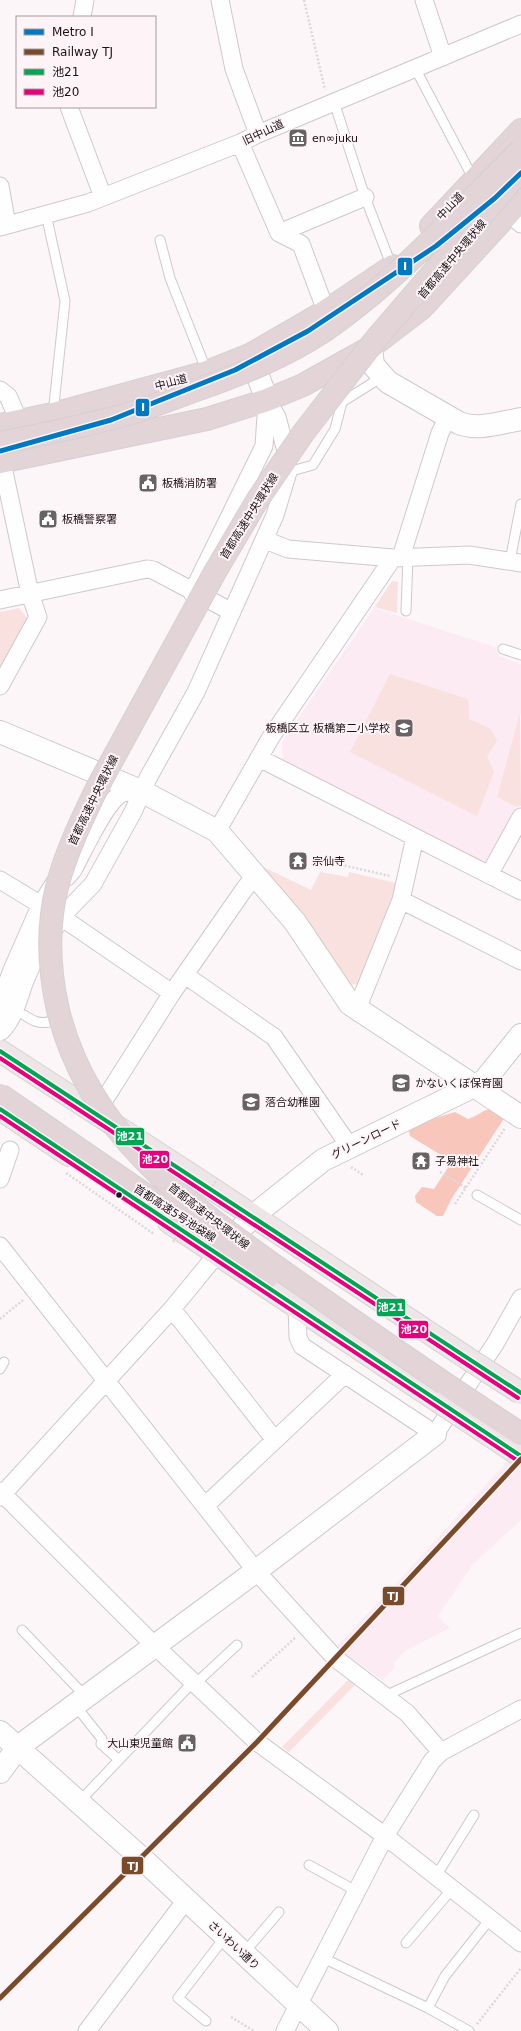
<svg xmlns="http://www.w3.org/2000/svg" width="521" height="2031" font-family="'DejaVu Sans','Noto Sans JP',sans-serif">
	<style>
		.built { fill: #fcebf2 }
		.green { fill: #f8e1de }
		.forest { fill: #f8c6bb }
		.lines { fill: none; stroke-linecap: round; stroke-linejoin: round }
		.lane-casing { stroke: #cfc8cc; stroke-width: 11 }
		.street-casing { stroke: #cfc8cc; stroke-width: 19 }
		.secondary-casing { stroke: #cfc8cc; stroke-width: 24 }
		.primary-casing { stroke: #d5d1d2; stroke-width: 24 }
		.highway-casing { stroke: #d5d1d2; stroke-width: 24 }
		.path { stroke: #dbd8da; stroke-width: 2.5; stroke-dasharray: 2 2; stroke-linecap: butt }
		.lane { stroke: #fffefe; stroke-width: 9 }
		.street { stroke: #fffefe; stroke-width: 17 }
		.secondary { stroke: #fffefe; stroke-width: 22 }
		.primary { stroke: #eee5e6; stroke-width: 22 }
		.highway { stroke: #e2d4d7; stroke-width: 22 }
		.primary-bridge-casing { stroke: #d5d1d2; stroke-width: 24; stroke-linecap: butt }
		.highway-bridge-casing { stroke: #d5d1d2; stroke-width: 24; stroke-linecap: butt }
		.path-bridge { stroke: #dbd8da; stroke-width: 2.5; stroke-dasharray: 2 2; stroke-linecap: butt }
		.primary-bridge { stroke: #eee5e6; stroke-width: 22 }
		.highway-bridge { stroke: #e2d4d7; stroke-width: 22 }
		.bus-1-casing { stroke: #fef4f8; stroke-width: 7 }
		.bus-2-casing { stroke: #fef4f8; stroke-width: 7 }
		.bus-1 { stroke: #00a651; stroke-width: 4 }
		.bus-2 { stroke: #e5007d; stroke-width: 4 }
		.rail-1-casing { stroke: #fef4f8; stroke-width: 8 }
		.rail-1 { stroke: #7a4b2a; stroke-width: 5 }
		.metro-1-casing { stroke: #fef4f8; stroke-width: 8 }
		.metro-1 { stroke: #0079c2; stroke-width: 5 }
		.bus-dot { fill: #1a1215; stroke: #fef4f8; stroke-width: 1.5 }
		.labels { text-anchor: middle; stroke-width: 4; stroke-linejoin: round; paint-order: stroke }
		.street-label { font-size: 11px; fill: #1a1215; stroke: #fef4f8 }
		.poi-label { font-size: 11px; fill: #1a1215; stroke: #fef4f8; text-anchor: start }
		.line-badge { stroke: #fef4f8; stroke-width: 1.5 }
		.badge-label { font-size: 11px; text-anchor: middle; font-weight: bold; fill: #fff }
	</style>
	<rect width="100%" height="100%" fill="#fcf6f9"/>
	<path class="built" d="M374,608L495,647L499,656L521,664V713L497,797L516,807L487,861L482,862L283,762L282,742Z
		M521,1446V1520L473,1564L438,1616L450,1628L405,1651L393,1664L395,1667L383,1680L335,1648L393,1587Z"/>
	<path class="green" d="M392,581L398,582L397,613L375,607Z
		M19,608L28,619L0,668V612Z
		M390,674L468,699L469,719L491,729L497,741L487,756L494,772L477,816L350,752Z
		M520,713L521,806L516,807L497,797Z
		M255,863L311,890L320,872L348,877L349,872L396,883L393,901L359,984L346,985Z
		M351,1677L356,1684L289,1752L282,1747Z"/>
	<path class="forest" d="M493,1108L505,1117L452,1198L443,1216H437L416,1202L415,1196L422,1187L434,1189L449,1166V1160L410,1136L409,1131L416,1124L455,1112L468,1119C478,1116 482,1110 493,1108Z"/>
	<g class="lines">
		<defs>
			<path id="lane" d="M415,68L474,180
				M334,102L365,197L392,267
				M46,214L65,301L53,414
				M160,240L170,278L207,372
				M288,472L313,465L335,429L342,402L382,377
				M510,561L521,504
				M406,611L408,557
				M503,649L521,655
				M24,1015C33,1021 39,1024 49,1022L58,1011
				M477,1195L521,1220
				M0,1369L4,1362
				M22,1630L86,1697
				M195,1684L237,1645
				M385,1696L521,1633
				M75,1705L102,1739L101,1744L119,1760
				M79,1802L193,1682
				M309,1865L358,1892
				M436,1876L474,1815
				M406,1943L452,1889
				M243,1954L279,1912
				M323,1958L428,2008L469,2031
				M428,2008L445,1976L490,1919
				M206,2021L178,1998L225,1937"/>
			<path id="street" d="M220,0L234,69L258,134
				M424,0L443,57
				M82,17L85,0
				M69,107L103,197
				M240,143L279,233L301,244L326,311
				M0,186L7,225
				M509,213L521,224
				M0,227L88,203L240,143L258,134L521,24
				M279,233L365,197
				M0,390L8,396L19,421
				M265,540L288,549L393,558L469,555L521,563
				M401,557L440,433L448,417
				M192,593L264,446L267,400
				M0,600L147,569L153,570L232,612
				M0,686L38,617L30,594L2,462
				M259,758L521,891
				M217,831L271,737L393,558
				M489,875L521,817
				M0,880L61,917L172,993
				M58,882L67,877L73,870C83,852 103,807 119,795C126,790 135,792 143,792
				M401,900L521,961
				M61,917L93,884L133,812L148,778L196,692L275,515L288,472L286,451L277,417L267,400
				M185,975L274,1037L350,1147
				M0,1002L12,970L41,904L55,882
				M357,1009L401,900L415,837
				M96,1113L172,993L243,891L256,874
				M0,1179L10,1150
				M0,1246L256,1571L335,1658L407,1713L441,1752
				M297,1307L298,1337L302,1346L435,1434L495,1344L521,1298
				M172,1309L275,1440
				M0,1491L155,1646L257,1742L385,1836L521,1943
				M0,1497L172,1309L217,1254
				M205,1506L345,1374
				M87,2031L186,1900
				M285,2031L385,1836L432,1761L441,1752L521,1709"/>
			<path id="secondary" d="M371,347L373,365L388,382L459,423C478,431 502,422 521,419
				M250,355L267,400
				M0,732L143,792L217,831L295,922L350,1004L521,1117
				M0,1029C13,1015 16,997 23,979C31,959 43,939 56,922
				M221,1250L253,1216L323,1160L484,1081L521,1035
				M0,1732L148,1864L327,2031
				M0,1772L18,1747L256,1571L435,1434"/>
			<path id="primary" d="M0,1051L205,1184L470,1360
				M0,1109L69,1155
				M169,1222L441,1403"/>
			<path id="highway" d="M431,226L521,130
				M0,425L53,414L207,372L250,355L326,311L393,266
				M0,462L207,419L267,400L303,385L371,347L422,308L521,200"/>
		</defs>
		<use href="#lane" class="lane-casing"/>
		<use href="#street" class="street-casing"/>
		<use href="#secondary" class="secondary-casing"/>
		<use href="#primary" class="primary-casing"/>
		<use href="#highway" class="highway-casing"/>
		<path class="path" d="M304,0L325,90
			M329,862L390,876
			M351,1167L363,1175
			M440,1172L466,1188
			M66,1173L154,1234
			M455,1204L505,1128
			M0,1319L23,1300
			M252,1677L296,1637
			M231,2017L254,2031
			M477,2024L521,1968"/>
		<use href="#lane" class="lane"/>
		<use href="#street" class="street"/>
		<use href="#secondary" class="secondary"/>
		<use href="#primary" class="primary"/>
		<use href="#highway" class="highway"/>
		<defs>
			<path id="primary-bridge" d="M470,1360L521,1393
				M441,1403L521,1456"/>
			<path id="highway-bridge" d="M521,170L375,340L304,432L258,499L215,572L98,786C82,819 66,852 57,887C47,927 49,970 58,1010C89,1137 191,1206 292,1278C368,1331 443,1384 521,1434
				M0,443C45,434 91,425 135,412C157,405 179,396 202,388C244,373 286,356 324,331C397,281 458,212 521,150
				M0,1095L160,1205L219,1241
				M205,1237L267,1277"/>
		</defs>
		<use href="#primary-bridge" class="primary-bridge-casing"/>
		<use href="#highway-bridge" class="highway-bridge-casing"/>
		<path class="path-bridge" d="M208,1193L219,1177
			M173,1242L177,1236"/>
		<use href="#primary-bridge" class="primary-bridge"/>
		<use href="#highway-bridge" class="highway-bridge"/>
		<defs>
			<path id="bus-1" d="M0,1051L521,1393
				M0,1109L521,1456"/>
			<path id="bus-2" d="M0,1058L518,1398
				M0,1116L518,1461"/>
		</defs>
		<use href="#bus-1" class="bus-1-casing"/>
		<use href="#bus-2" class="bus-2-casing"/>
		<use href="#bus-1" class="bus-1"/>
		<use href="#bus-2" class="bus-2"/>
		<defs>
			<path id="rail-1" d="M0,1998L257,1742L521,1459"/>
		</defs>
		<use href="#rail-1" class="rail-1-casing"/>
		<use href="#rail-1" class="rail-1"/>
		<defs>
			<path id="metro-1" d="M0,451L111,420L235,370L308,331L436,246L495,198L521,173"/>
		</defs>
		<use href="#metro-1" class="metro-1-casing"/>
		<use href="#metro-1" class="metro-1"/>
	</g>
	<defs>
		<symbol id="museum-square" viewBox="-11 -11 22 22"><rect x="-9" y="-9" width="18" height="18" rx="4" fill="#696265" stroke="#fef4f8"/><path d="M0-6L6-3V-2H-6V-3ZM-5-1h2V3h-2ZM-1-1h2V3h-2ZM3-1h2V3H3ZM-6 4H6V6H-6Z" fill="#fff"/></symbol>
		<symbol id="civic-square" viewBox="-11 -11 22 22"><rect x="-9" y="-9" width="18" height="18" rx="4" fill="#696265" stroke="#fef4f8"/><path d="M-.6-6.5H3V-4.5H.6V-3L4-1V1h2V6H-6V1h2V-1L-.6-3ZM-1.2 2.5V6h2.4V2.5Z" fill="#fff"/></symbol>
		<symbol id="school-square" viewBox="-11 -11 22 22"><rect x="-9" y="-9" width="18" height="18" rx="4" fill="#696265" stroke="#fef4f8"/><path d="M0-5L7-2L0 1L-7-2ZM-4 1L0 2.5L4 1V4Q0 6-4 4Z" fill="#fff"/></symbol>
		<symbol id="temple-square" viewBox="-11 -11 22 22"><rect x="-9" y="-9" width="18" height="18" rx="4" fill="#696265" stroke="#fef4f8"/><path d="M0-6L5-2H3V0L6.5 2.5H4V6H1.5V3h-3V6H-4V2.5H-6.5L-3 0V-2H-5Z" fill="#fff"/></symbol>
	</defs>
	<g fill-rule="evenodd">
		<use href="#museum-square" x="287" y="127" width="22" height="22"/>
		<use href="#civic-square" x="137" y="472" width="22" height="22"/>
		<use href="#civic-square" x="37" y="508" width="22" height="22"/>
		<use href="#school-square" x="393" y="717" width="22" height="22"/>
		<use href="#temple-square" x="287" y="850" width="22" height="22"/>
		<use href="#school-square" x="390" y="1072" width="22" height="22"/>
		<use href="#school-square" x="240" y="1091" width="22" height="22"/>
		<use href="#temple-square" x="410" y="1150" width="22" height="22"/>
		<use href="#civic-square" x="176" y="1732" width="22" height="22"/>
	</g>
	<circle class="bus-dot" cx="119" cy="1195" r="3.5"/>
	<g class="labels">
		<g class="street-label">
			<text transform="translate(263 132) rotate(-25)" y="4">旧中山道</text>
			<text transform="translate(450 206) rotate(-46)" y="4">中山道</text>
			<text transform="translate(452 259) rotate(-50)" y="4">首都高速中央環状線</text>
			<text transform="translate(171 382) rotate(-15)" y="4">中山道</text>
			<text transform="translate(249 516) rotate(-58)" y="4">首都高速中央環状線</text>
			<text transform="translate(93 800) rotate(-64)" y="4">首都高速中央環状線</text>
			<text transform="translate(366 1139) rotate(-26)" y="4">グリーンロード</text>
			<text transform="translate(175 1213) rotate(33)" y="4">首都高速5号池袋線</text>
			<text transform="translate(209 1216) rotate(38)" y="4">首都高速中央環状線</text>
			<text transform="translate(234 1945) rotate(43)" y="4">さいわい通り</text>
		</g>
		<g class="poi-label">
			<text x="312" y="142">en∞juku</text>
			<text x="162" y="487">板橋消防署</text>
			<text x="62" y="523">板橋警察署</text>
			<text x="390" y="732" text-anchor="end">板橋区立 板橋第二小学校</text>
			<text x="312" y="865">宗仙寺</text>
			<text x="415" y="1087">かないくぼ保育園</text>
			<text x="265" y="1106">落合幼稚園</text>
			<text x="435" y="1165">子易神社</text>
			<text x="173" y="1747" text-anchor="end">大山東児童館</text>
		</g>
	</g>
	<g class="line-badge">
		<rect x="397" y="257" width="16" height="19" rx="4" fill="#0079c2"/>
		<rect x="135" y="398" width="15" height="19" rx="4" fill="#0079c2"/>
		<rect x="115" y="1127" width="30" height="19" rx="4" fill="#00a651"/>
		<rect x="139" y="1150" width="31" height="19" rx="4" fill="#e5007d"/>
		<rect x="376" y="1298" width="30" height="19" rx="4" fill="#00a651"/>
		<rect x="398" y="1320" width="31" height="19" rx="4" fill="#e5007d"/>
		<rect x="382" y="1586" width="23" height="20" rx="4" fill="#7a4b2a"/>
		<rect x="121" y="1856" width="23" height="19" rx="4" fill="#7a4b2a"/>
	</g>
	<g class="badge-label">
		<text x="405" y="270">I</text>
		<text x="143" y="411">I</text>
		<text x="130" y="1140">池21</text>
		<text x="155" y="1163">池20</text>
		<text x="391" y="1311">池21</text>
		<text x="414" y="1333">池20</text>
		<text x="393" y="1600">TJ</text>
		<text x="133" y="1870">TJ</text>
	</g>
	<rect x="16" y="16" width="140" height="92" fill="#fef4f8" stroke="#a39a9d"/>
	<rect x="24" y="29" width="20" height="6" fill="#0079c2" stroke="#a39a9d"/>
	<text x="52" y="36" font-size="12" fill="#1a1215">Metro I</text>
	<rect x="24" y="49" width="20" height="6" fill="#7a4b2a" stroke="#a39a9d"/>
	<text x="52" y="56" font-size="12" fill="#1a1215">Railway TJ</text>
	<rect x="24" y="69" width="20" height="6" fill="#00a651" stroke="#a39a9d"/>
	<text x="52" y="76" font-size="12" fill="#1a1215">池21</text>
	<rect x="24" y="89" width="20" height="6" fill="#e5007d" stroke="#a39a9d"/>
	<text x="52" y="96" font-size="12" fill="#1a1215">池20</text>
</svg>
